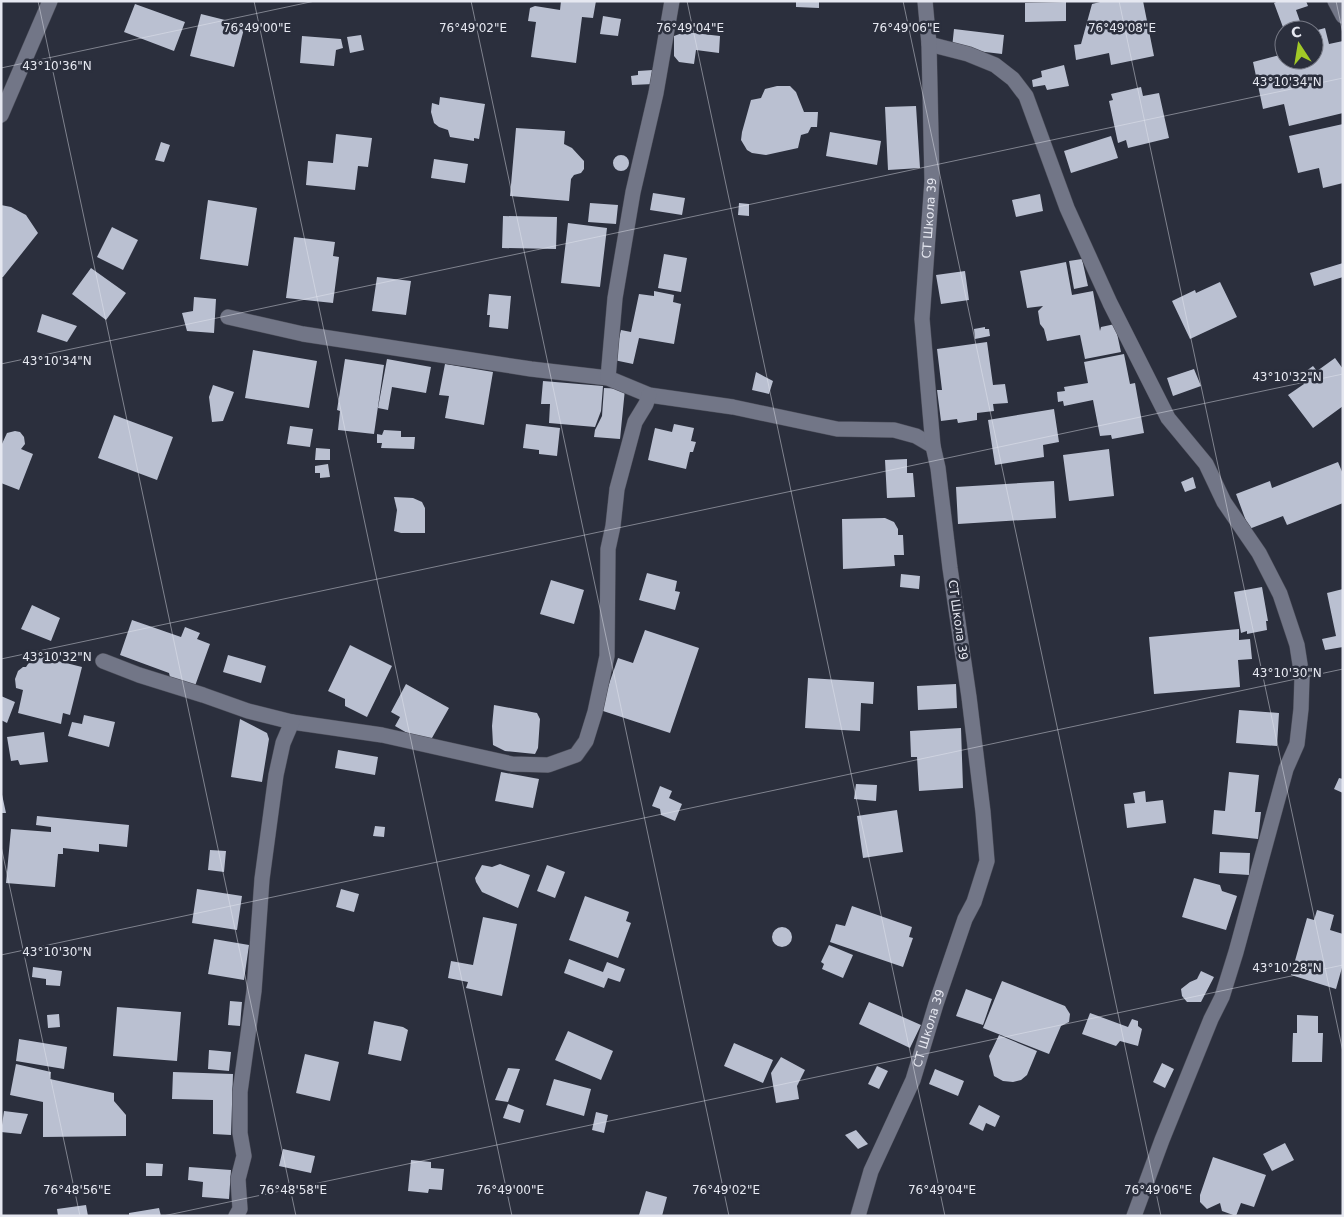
<svg xmlns="http://www.w3.org/2000/svg" width="1344" height="1217" font-family="'DejaVu Sans',sans-serif">
	<style>
		.building { fill: #bac0d1 }
		.lines { fill: none; stroke-linecap: round; stroke-linejoin: round }
		.street-casing { stroke: #4b4d59; stroke-width: 16 }
		.street { stroke: #727687; stroke-width: 15 }
		.ticks { fill: none; stroke: #e6e8f1; stroke-width: 1; stroke-opacity: 0.45 }
		.labels { text-anchor: middle; stroke-width: 5; stroke-linejoin: round; paint-order: stroke }
		.street-label { font-size: 12px; fill: #e6e8f1; stroke: #2b2f3d }
		.ticks-label { font-size: 12px; text-anchor: middle; fill: #e6e8f1; stroke: #2b2f3d; stroke-width: 5; stroke-linejoin: round; paint-order: stroke }
	</style>
	<rect width="100%" height="100%" fill="#2b2f3d"/>
	<path class="building" d="M561,1H596L593,18L582,17L576,63L531,57L536,22L528,21L530,8L535,6L560,10Z
		M796,1H819V8L796,7Z
		M1104,1H1143L1154,56L1111,65L1109,53L1076,60L1074,45L1081,44L1092,4Z
		M1278,1H1306L1308,6L1296,10L1302,27L1294,30H1284L1274,3Z
		M1066,2V21L1025,22V3Z
		M135,4L185,22L174,51L124,32Z
		M201,14L245,25L234,67L190,56Z
		M603,16L621,19L618,36L600,34Z
		M1325,28L1329,44L1343,41V113L1289,126L1284,104L1263,109L1253,62L1284,54V60H1314V31Z
		M954,29L1004,35L1002,54L952,48Z
		M685,32L720,36L719,53L696,50L694,64L679,62L674,56V36Z
		M361,35L364,50L350,53L347,37Z
		M302,36L341,39L343,48L336,50L334,66L300,63Z
		M1064,65L1069,86L1047,90L1045,85L1033,87L1032,80L1042,77L1041,71Z
		M653,70V84L632,85L631,76L638,75V71Z
		M777,86H790L796,92L804,112H818L817,127H811L808,133L801,135L798,148L766,155L752,153L747,150L741,140L742,132L751,100L761,98L765,89Z
		M1141,87L1143,96L1159,93L1169,138L1128,148L1126,140L1118,143L1109,101L1113,100L1111,94Z
		M440,97L485,104L479,139L474,138V141L450,137L448,130L439,127L434,123L431,112L432,103L439,105Z
		M916,106L920,168L888,170L885,107Z
		M1343,124V183L1323,188L1319,168L1298,173L1289,136Z
		M516,128L565,131L564,144L572,148L584,161V169L581,173L574,175L571,179L569,201L510,196Z
		M830,132L881,141L877,165L826,156Z
		M336,134L372,138L368,167L358,166L355,190L306,185L308,161L333,163Z
		M1111,136L1118,158L1071,173L1064,151Z
		M161,142L170,145L164,162L155,160Z
		M613 163a8 8 0 1 1 16 0a8 8 0 1 1-16 0Z
		M434,159L468,164L465,183L431,178Z
		M653,193L685,198L682,215L650,210Z
		M1040,194L1043,211L1016,217L1012,200Z
		M208,200L257,208L248,266L200,259Z
		M590,203L618,205L616,224L588,222Z
		M739,203L749,204V216L738,215Z
		M1,205L11,207L26,215L38,233L3,277H1Z
		M503,216L557,217L556,249L502,248Z
		M568,223L607,228L600,287L561,283Z
		M112,227L138,240L123,270L97,257Z
		M294,237L335,242L333,256L339,257L333,303L286,298Z
		M664,254L687,258L681,292L658,288Z
		M1082,259L1088,286L1074,289L1069,261Z
		M1066,262L1072,295L1093,291L1100,331L1101,327L1115,324L1121,352L1085,359L1080,335L1047,341L1044,329L1040,324L1038,311L1043,306L1027,308L1020,271Z
		M1343,263V277L1314,286L1310,273Z
		M91,268L126,293L106,320L72,294Z
		M965,271L969,300L941,304L936,275Z
		M377,277L411,281L406,315L372,311Z
		M1220,282L1237,317L1190,339L1172,301L1195,290L1196,293Z
		M654,291L674,295L673,302L681,304L674,344L639,338L633,364L614,360L621,330L631,332L639,294L654,296Z
		M489,294L511,296L508,329L489,327L490,315H487Z
		M194,297L216,299L214,333L187,331L182,313L193,311Z
		M42,314L77,326L67,342L37,332Z
		M985,327V329H989L990,336L975,339L974,329Z
		M987,342L993,385L1005,384L1008,403L993,404L994,411L977,413V420L958,423L957,419L941,421L937,390H942L937,349Z
		M253,350L317,361L309,408L245,398Z
		M1124,354L1130,384L1135,383L1144,433L1112,439L1111,435L1100,436L1093,400L1064,406L1063,401L1058,402L1057,392L1065,391L1064,387L1088,383L1084,362Z
		M1335,358L1343,369V406L1313,428L1288,395L1304,384L1298,377L1313,366L1317,371Z
		M345,359L384,365L374,434L338,430L340,411L337,410Z
		M387,359L431,367L426,393L392,387L388,410L378,408Z
		M445,364L493,372L484,425L445,418L449,396L439,395Z
		M1194,369L1201,386L1173,396L1167,378Z
		M756,372L773,381L769,394L752,390Z
		M543,381L603,386L601,411L595,427L549,423L550,404H541Z
		M213,385L234,392L223,421L212,422L209,397Z
		M604,388L625,389L620,439L594,437L595,430L602,416Z
		M1054,409L1059,442L1043,445L1044,457L995,465L988,420Z
		M114,415L173,437L157,480L98,458Z
		M526,424L560,428L557,456L539,454V450L523,448Z
		M674,424L694,428L691,441L696,442L693,452H690L686,469L648,460L655,428L672,432Z
		M290,426L313,429L310,447L287,444Z
		M384,430L401,431V437H415L414,449L381,448L382,443H377V434L382,435Z
		M15,431L20,432L24,437L25,444L21,449L33,454L19,490L1,483V446L7,433Z
		M316,448L330,449V460H315Z
		M1109,449L1114,496L1069,501L1063,455Z
		M907,459V473H913L915,497L887,498L885,460Z
		M1338,462L1343,474V503L1287,525L1283,516L1249,529L1236,494L1270,481L1272,488Z
		M328,464L330,477L320,478V473H315V466Z
		M1193,477L1196,488L1185,492L1181,482Z
		M1054,481L1056,518L958,524L956,487Z
		M394,497L413,498L422,502L425,508V533H401L394,531L397,510Z
		M885,518L894,522L898,529V535H903L904,555H894L895,566L843,569L842,519Z
		M647,573L677,581L675,591L680,592L675,610L639,600Z
		M901,574L920,576L919,589L900,587Z
		M551,580L584,590L574,624L540,614Z
		M1262,587L1268,621H1266L1267,630L1247,634V631L1241,633L1234,592Z
		M1343,589V647L1325,650L1322,639L1336,636L1327,593Z
		M32,605L60,618L51,641L21,629Z
		M132,620L181,637L185,627L200,633L197,639L210,644L195,686L170,677L169,673L120,655Z
		M1239,629V640L1250,639L1252,659L1238,660L1240,687L1154,694L1149,637Z
		M645,630L699,648L670,733L600,710L618,658L633,663Z
		M350,645L392,666L367,717L345,706V699L328,691Z
		M34,655L82,667L70,715L63,713L61,724L18,713L23,690L16,688L15,679L18,671L23,667H26Z
		M228,655L266,666L261,683L223,672Z
		M808,678L874,682L873,704L861,703L860,731L805,728Z
		M406,684L449,708L428,745L395,726L400,717L391,712Z
		M956,684L957,708L918,710L917,686Z
		M1,696L15,702L7,723L1,720Z
		M494,705L537,713L540,719L538,748L535,754L505,751L493,745L492,726Z
		M1239,710L1279,713L1277,746L1236,743Z
		M84,715L115,722L109,747L68,736L72,722L82,724Z
		M240,719L267,733L269,739L262,782L231,777Z
		M961,728L963,788L919,791L917,757H911L910,731Z
		M44,732L48,762L20,765L18,760L11,761L7,737Z
		M338,750L378,757L375,775L335,768Z
		M501,772L539,779L533,808L495,801Z
		M1229,772L1259,775L1255,812H1261L1258,839L1212,834L1214,810L1225,811Z
		M1339,778L1343,779V793L1334,789Z
		M856,784L877,785L876,801L854,799Z
		M660,786L672,791L669,798L682,804L675,821L661,815L660,809L652,806Z
		M1,790L6,813H1Z
		M1145,791L1146,802L1163,800L1166,823L1127,828L1124,804L1135,803L1133,793Z
		M897,810L903,852L863,858L857,816Z
		M37,816L129,825L127,847L99,844V852L63,848V854H58L55,887L6,883L11,829L51,832V827L36,825Z
		M375,826L385,827L384,837L373,836Z
		M210,850L226,851L224,872L208,870Z
		M1220,852L1250,853L1249,875L1219,873Z
		M500,864L530,875L518,908L482,892L476,882L475,878L482,865L492,867Z
		M547,865L565,872L555,898L537,891Z
		M1194,878L1220,885L1222,891L1237,896L1226,930L1182,917Z
		M197,889L242,896L237,930L192,923Z
		M341,889L359,894L354,912L336,907Z
		M585,896L629,912L626,921L631,923L618,958L569,940Z
		M852,906L912,927L909,937L913,938L903,967L830,942L836,924L845,926Z
		M1317,910L1334,915L1330,930L1343,934V964L1336,989L1291,975L1307,918L1314,920Z
		M483,917L517,924L502,996L466,988L468,982L448,978L451,961L473,965Z
		M772 937a10 10 0 1 1 20 0a10 10 0 1 1-20 0Z
		M214,939L249,945L244,980L208,974Z
		M829,945L853,955L843,978L822,969L824,964L821,962Z
		M569,959L603,972L607,962L625,969L620,982L608,978L604,988L564,973Z
		M33,967L62,971L60,986L46,985V979L32,977Z
		M1201,971L1214,977L1201,1002H1187L1182,996L1181,989L1190,982L1197,979Z
		M1002,981L1065,1006L1070,1014L1069,1022L1061,1026L1049,1054L983,1028Z
		M966,989L992,999L983,1025L956,1016Z
		M230,1001L242,1002L240,1026L228,1025Z
		M869,1002L921,1025L910,1048L859,1024Z
		M117,1007L181,1012L177,1061L113,1056Z
		M1090,1013L1128,1027L1132,1019L1138,1021V1026L1142,1029L1138,1046L1120,1041L1116,1046L1082,1034Z
		M59,1014L60,1027L48,1028L47,1015Z
		M1297,1015L1318,1016V1033H1323L1322,1062H1292L1293,1033H1297Z
		M374,1021L403,1027L408,1030L401,1061L368,1054Z
		M568,1031L613,1051L601,1080L555,1060Z
		M999,1035L1037,1051L1027,1075L1021,1080L1013,1082L1003,1081L994,1076L989,1056Z
		M19,1039L67,1047L64,1069L16,1061Z
		M734,1043L773,1060L763,1083L724,1066Z
		M209,1050L231,1052L229,1071L208,1069Z
		M305,1054L339,1062L330,1101L296,1093Z
		M781,1057L805,1070L797,1086L799,1099L776,1103L771,1073Z
		M1162,1063L1174,1069L1165,1088L1153,1082Z
		M16,1064L51,1072L50,1079L114,1093V1101L126,1115V1136L43,1137V1102L10,1095Z
		M877,1066L888,1071L879,1089L868,1084Z
		M508,1068L520,1069L508,1102L495,1100Z
		M935,1069L964,1081L958,1096L929,1084Z
		M173,1072L233,1074L231,1135L213,1134V1100L172,1099Z
		M554,1079L591,1089L584,1116L546,1105Z
		M508,1104L524,1110L520,1123L503,1118Z
		M979,1105L1000,1116L995,1127L986,1123L983,1131L969,1124Z
		M4,1111L28,1114L21,1134L1,1132Z
		M596,1112L608,1115L604,1133L592,1130Z
		M856,1130L868,1144L858,1149L845,1135Z
		M1285,1143L1294,1160L1272,1171L1263,1154Z
		M283,1149L315,1156L311,1173L279,1166Z
		M1213,1157L1266,1175L1254,1207L1241,1203L1236,1216L1222,1211L1220,1203L1207,1209L1200,1202V1195Z
		M411,1160L431,1162V1168L444,1169L442,1190L429,1189L428,1193L408,1191Z
		M146,1163L163,1164L162,1176H146Z
		M189,1167L231,1170L229,1199L202,1197L203,1182L188,1180Z
		M646,1191L667,1197L662,1216L639,1215Z
		M86,1205L88,1216H58L57,1209Z
		M159,1208L161,1216H129V1213Z"/>
	<g class="lines">
		<defs>
			<g id="street">
				<path d="M1335,1L1343,16"/>
				<path d="M929,44L968,54L995,65L1013,79L1026,96L1067,208L1110,303L1168,418L1206,464L1224,502L1259,553L1280,594L1297,645L1302,677L1301,709L1297,744L1286,769L1236,952L1222,997L1211,1019L1162,1140L1134,1216"/>
				<path d="M1,115L50,1"/>
				<path d="M228,317L303,334L531,369L608,378L649,395L733,407L837,429L894,430L916,436L933,446"/>
				<path d="M608,378L615,298L633,192L656,93L672,1"/>
				<path d="M103,661L139,675L203,695L248,711L292,722L382,735L512,764L548,765L576,755L586,741L595,712L607,656L608,549L613,526L617,489L635,422L646,404L649,395"/>
				<path d="M236,1216L240,1209L238,1179L244,1156L240,1133V1092L254,991L262,879L276,775L283,743L292,722"/>
				<path id="s1" d="M858,1216L871,1171L913,1080L936,1004L965,919L974,902L987,861L983,812L969,697L950,568L938,468L933,446L922,319L932,181L929,44L925,1"/>
			</g>
		</defs>
		<use href="#street" class="street-casing"/>
		<use href="#street" class="street"/>
	</g>
	<path class="ticks" d="M38,1L296,1216M254,1L512,1216M471,1L729,1216M687,1L945,1216M903,1L1161,1216M1119,1L1343,1052M1336,1L1343,34M1,68L315,1M1,364L1343,78M1,659L1343,374M1,846L80,1216M1,955L1343,669M163,1216L1343,965"/>
	<g class="labels">
		<g class="street-label">
			<text dy="4" stroke="none"><textPath href="#s1" startOffset="1026">СТ Школа 39</textPath></text>
			<text transform="translate(958 620) rotate(82)" y="4">СТ Школа 39</text>
			<text dy="4" stroke="none"><textPath href="#s1" startOffset="201">СТ Школа 39</textPath></text>
		</g>
	</g>
	<g class="ticks-label">
		<text x="257" y="32">76°49'00"E</text>
		<text x="473" y="32">76°49'02"E</text>
		<text x="690" y="32">76°49'04"E</text>
		<text x="906" y="32">76°49'06"E</text>
		<text x="1122" y="32">76°49'08"E</text>
		<text x="57" y="70">43°10'36"N</text>
		<text x="1287" y="86">43°10'34"N</text>
		<text x="57" y="365">43°10'34"N</text>
		<text x="1287" y="381">43°10'32"N</text>
		<text x="57" y="661">43°10'32"N</text>
		<text x="1287" y="677">43°10'30"N</text>
		<text x="57" y="956">43°10'30"N</text>
		<text x="1287" y="972">43°10'28"N</text>
		<text x="77" y="1194">76°48'56"E</text>
		<text x="293" y="1194">76°48'58"E</text>
		<text x="510" y="1194">76°49'00"E</text>
		<text x="726" y="1194">76°49'02"E</text>
		<text x="942" y="1194">76°49'04"E</text>
		<text x="1158" y="1194">76°49'06"E</text>
	</g>
	<rect width="1344" height="1217" fill="none" stroke="#e6e8f1" stroke-width="5"/>
	<g transform="translate(1299 45) rotate(348)"><circle r="24" fill="#2b2f3d" stroke="#767985"/>
	<path d="M0-4L9 19L0 12L-9 19Z" fill="#a2c927"/>
	<text y="-8" font-size="14" font-weight="bold" text-anchor="middle" fill="#e6e8f1">С</text>
	</g>
</svg>
